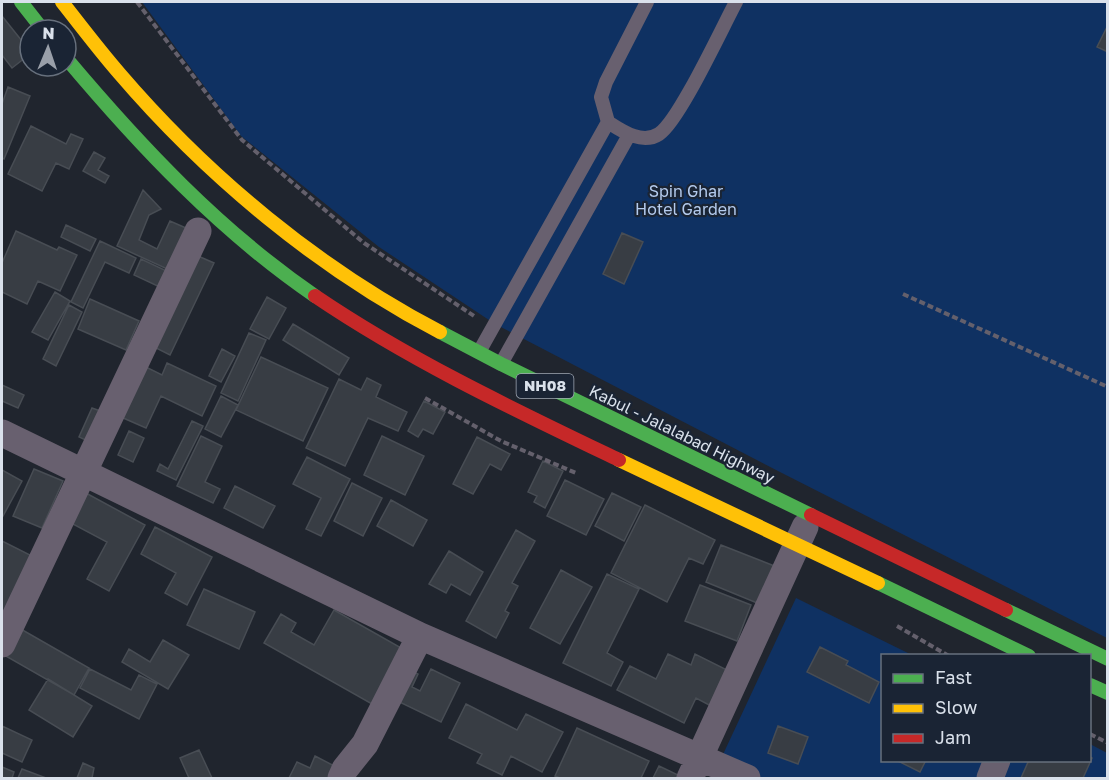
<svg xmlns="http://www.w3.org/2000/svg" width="1109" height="780" font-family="'Golos Text',sans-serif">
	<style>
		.green { fill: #0f3162 }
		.building { fill: #383d44; stroke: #484d54; stroke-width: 1.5 }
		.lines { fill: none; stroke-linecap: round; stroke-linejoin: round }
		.path { stroke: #64606c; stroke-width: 4; stroke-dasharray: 6 3; stroke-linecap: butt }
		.lane { stroke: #68606f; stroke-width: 14 }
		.street { stroke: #68606f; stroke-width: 27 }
		.fast { stroke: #4caf50; stroke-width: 14 }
		.slow { stroke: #ffc107; stroke-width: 14 }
		.jam { stroke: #c62828; stroke-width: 14 }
		.labels { text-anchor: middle; stroke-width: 4.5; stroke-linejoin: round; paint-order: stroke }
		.shield { fill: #1a2434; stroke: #a0a8b4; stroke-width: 1.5 }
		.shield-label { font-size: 15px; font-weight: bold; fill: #dae1eb }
		.park-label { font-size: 16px; fill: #b4cbee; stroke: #1a2434 }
		.street-label { font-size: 16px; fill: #dae1eb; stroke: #1a2434 }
	</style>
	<rect width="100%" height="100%" fill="#20252e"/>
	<path class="green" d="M142,2H1107V638L778,471L495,324L379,247L241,136Z
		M796,598L912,655L882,656V760H1090V744L1107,753V778H712Z"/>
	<path class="building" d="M2,16L30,51V54L12,68L2,55Z
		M1108,25V52L1097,47Z
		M8,87L30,96L4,159L2,158V104Z
		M31,126L66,144L71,134L83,139L69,169L56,163L42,191L8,174Z
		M94,152L105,158L98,170L109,176L105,183L83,171Z
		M143,190L161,209L149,215L139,240L157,249L170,221L195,232L176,273L117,246Z
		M66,225L96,239L90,251L61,237Z
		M16,231L57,250L59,247L77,255L60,291L38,281L27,304L2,292V263Z
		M622,233L643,242L624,284L603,274Z
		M100,241L136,258L129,273L105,262L83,308L71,302Z
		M198,256L214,263L170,355L154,347Z
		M141,259L171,273L164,289L134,275Z
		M55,292L70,301L48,340L32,332Z
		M267,297L286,308L269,339L250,329Z
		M90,299L139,321L126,350L78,329Z
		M69,305L82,312L56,366L43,359Z
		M293,324L349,358L339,375L283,340Z
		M249,333L266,340L238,401L221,393Z
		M222,349L235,356L221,382L209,376Z
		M261,357L328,388L303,441L236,410Z
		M167,363L216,386L202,416L161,396L146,428L121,417L144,366L162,375Z
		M367,378L381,385L376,397L407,412L398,431L368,418L345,466L306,448L339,379L361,390Z
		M2,385L24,395L18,408L2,401Z
		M221,396L238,405L221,437L205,429Z
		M424,401L445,412L433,434L423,429L418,437L408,431Z
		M92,408L106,413L94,444L79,437Z
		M192,421L203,426L176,480L157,471L160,464L168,469Z
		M129,431L144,438L133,462L118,455Z
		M201,436L222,446L205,482L220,489L213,503L177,486Z
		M382,436L424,456L405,495L364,475Z
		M477,437L510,454L501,470L490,464L473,494L453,484Z
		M307,457L350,479L321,536L306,529L321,498L293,484Z
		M543,461L563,471L545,508L534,502L537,496L528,492Z
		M34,469L63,481L42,528L13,516Z
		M2,470L22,481L3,516L2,515Z
		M565,480L604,499L586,535L547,516Z
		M352,483L382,498L363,536L334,521Z
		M235,486L275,506L263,528L224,508Z
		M84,492L145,525L109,591L87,579L107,542L69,522Z
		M612,493L641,507L624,541L595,526Z
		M391,500L427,520L413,546L377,526Z
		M645,505L715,540L703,564L689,558L667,602L611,573Z
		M155,527L212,557L187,605L165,593L176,573L141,554Z
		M516,530L535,541L512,583L518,586L505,611L509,613L496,638L466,621Z
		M2,541L36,558L2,629Z
		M721,545L777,567L762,605L706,582Z
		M449,551L483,572L470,595L451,584L446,593L429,584Z
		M561,570L592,587L560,644L530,628Z
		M607,574L639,589L607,653L623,662L611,686L563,663Z
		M700,585L751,605L737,641L685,621Z
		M204,589L255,612L239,649L187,625Z
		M334,610L403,649L372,704L264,643L281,614L296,623L291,632L314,645Z
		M19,628L89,668L74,695L4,655Z
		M163,640L189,655L168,689L122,662L129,649L150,662Z
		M820,647L848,661L846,665L879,682L869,703L807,672Z
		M668,654L691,665L695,654L729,671L711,706L696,698L684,723L617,690L630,666L656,679Z
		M405,668L418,674L412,687L420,691L431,669L460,683L441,722L391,698Z
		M90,669L131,690L139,675L157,684L139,719L80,688Z
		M48,679L92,706L73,737L29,710Z
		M466,704L517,730L526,714L563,732L542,772L511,756L502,775L477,763L482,754L449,738Z
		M2,726L32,740L22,762L2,753Z
		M778,726L808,737L798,764L768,753Z
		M577,728L649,761L641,778H560L555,776Z
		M199,750L212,778H189L180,758Z
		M315,756L342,770L337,778H289L297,762L310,768Z
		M1090,757L1092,758L1083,778H1021L1029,760H1090Z
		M896,760H926L920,772Z
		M83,763L94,768L92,778H77Z
		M659,766L678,775L676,778H653Z
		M2,767L14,772L12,778H2Z
		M22,769L46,778H18Z"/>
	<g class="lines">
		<path class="path" d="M137,2L242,140L364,243L474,316
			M903,294L1108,387
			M425,398L501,441L576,473
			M897,626L949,656
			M1090,734L1108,743"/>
		<path class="lane" d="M647,2L606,82L601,97L608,122C622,131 642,145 659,134C679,121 722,28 736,2
			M479,352L608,122
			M501,364L629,135"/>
		<path class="street" d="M2,433L420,636L747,778
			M2,644L198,231
			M341,778L345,769L365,744L420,636
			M690,778L805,527
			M990,778L997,760"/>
		<path class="fast" d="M21,2L43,30
			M66,58C140,146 220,231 315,296
			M440,332L501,364L811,515
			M878,583L1029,656
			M1006,610L1108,659
			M1090,685L1108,693"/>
		<path class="slow" d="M62,2C81,26 99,50 119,73C208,177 319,269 440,332
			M619,460L878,583"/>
		<path class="jam" d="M315,296C411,361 515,410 619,460
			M811,515L1006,610"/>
	</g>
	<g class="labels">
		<rect class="shield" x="516.5" y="374" width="57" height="24" rx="4.5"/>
		<g class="shield-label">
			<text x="545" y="391">NH08</text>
		</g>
		<g class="park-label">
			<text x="686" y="197">Spin Ghar<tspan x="686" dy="18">Hotel Garden</tspan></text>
		</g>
		<g class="street-label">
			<text transform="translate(682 434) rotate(26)" y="6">Kabul - Jalalabad Highway</text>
		</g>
	</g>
	<rect width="1109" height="780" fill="none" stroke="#dae1eb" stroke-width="6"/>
	<rect x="881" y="654" width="210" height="108" fill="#1a2434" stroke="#67707d" stroke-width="1.5"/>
	<rect x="893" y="674" width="30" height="9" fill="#4caf50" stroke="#67707d" stroke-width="1.5"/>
	<text x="935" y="684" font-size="18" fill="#dae1eb">Fast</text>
	<rect x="893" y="704" width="30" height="9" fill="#ffc107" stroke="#67707d" stroke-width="1.5"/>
	<text x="935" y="714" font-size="18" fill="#dae1eb">Slow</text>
	<rect x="893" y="734" width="30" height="9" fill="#c62828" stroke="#67707d" stroke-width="1.5"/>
	<text x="935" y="744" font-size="18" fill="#dae1eb">Jam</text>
	<g transform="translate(48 48) rotate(2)"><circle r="28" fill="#1a2434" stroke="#67707d" stroke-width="1.5"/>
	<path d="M0-4.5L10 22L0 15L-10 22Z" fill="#999fa9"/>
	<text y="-9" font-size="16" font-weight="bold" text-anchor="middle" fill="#dae1eb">N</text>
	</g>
</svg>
